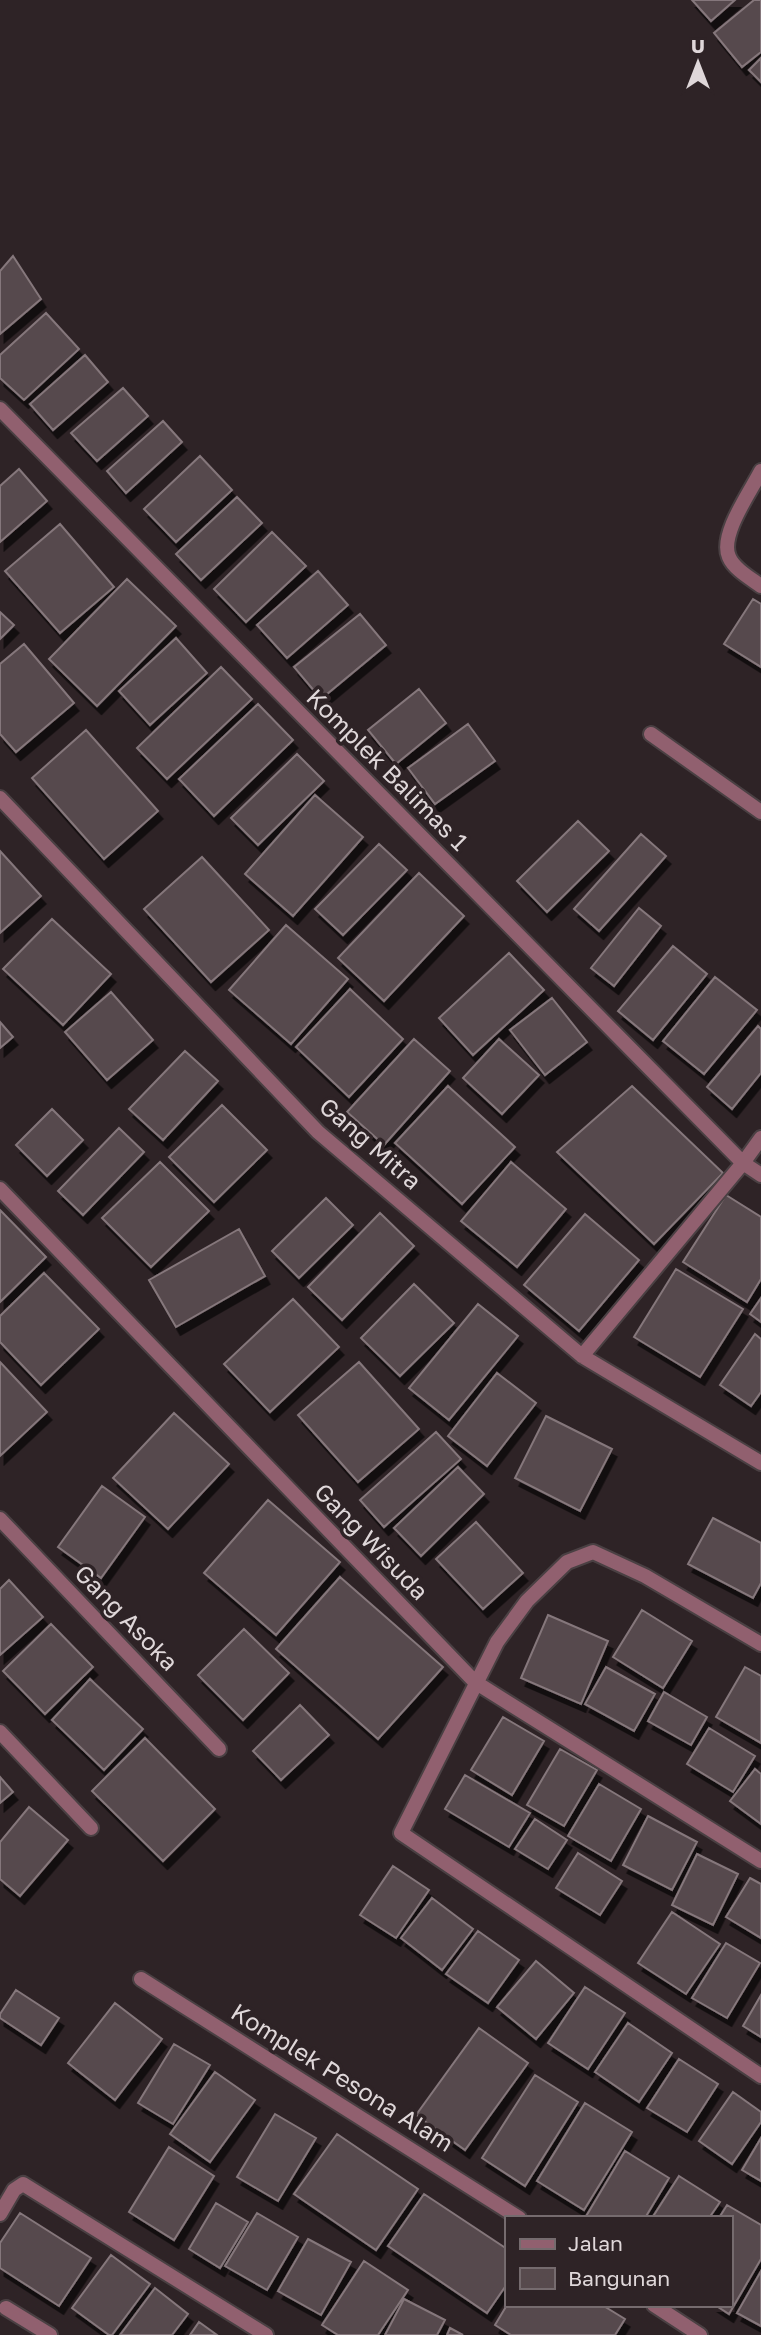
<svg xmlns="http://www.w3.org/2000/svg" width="761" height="2335" font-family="'Golos Text',sans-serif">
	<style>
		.building { fill: #574a4d; stroke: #85777b; stroke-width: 2; filter: url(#shadow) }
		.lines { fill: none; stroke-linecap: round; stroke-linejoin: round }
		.minor-casing { stroke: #4a4043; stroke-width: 18 }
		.minor { stroke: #91606f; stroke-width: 14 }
		.labels { text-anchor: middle; stroke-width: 7; stroke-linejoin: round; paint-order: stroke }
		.street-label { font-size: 24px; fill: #dfd7d9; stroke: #2e2326 }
	</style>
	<defs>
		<filter id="shadow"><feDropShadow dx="4.5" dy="8" stdDeviation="0" flood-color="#0009"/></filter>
	</defs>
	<rect width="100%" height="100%" fill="#2e2326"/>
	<path class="building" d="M692,0H735L711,21Z
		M754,0H761V52L742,67L714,33Z
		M761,58V82L749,70Z
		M13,256L41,299L0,334V271Z
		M46,313L79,349L24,400L0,378V355Z
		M85,355L108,382L53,430L30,404Z
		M123,388L148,416L97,461L71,433Z
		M163,421L182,442L126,493L107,471Z
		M200,456L232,490L176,542L144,509Z
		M19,469L47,501L0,542V486Z
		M237,497L262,523L201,580L176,554Z
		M60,524L114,587L60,633L5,571Z
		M272,532L306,566L246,622L214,589Z
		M318,571L348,605L287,658L257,625Z
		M127,579L176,626L97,706L49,659Z
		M753,599L761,604V667L724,644Z
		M0,612L14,625L0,639Z
		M360,614L386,645L321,699L294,667Z
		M176,638L207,673L150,725L119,691Z
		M24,644L74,703L16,752L0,734V664Z
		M221,667L252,699L167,779L137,748Z
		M419,689L446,723L396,764L368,730Z
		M258,704L293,740L214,816L179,779Z
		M468,724L495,761L435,804L408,768Z
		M86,730L158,811L104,859L32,778Z
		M297,754L324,781L258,845L231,818Z
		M315,795L363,837L293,916L245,874Z
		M578,821L609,851L547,912L517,881Z
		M641,834L666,856L599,931L574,909Z
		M379,844L407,870L343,935L315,909Z
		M0,851L41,896L0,933Z
		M202,857L269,930L211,982L144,909Z
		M419,873L464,916L384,1001L338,958Z
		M639,908L661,926L614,986L591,968Z
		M52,919L111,974L63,1025L3,969Z
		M286,925L348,979L291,1044L229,990Z
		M673,946L707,974L653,1040L618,1011Z
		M509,953L544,990L473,1055L439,1018Z
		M715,977L757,1010L704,1074L663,1041Z
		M350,989L403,1039L349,1097L296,1047Z
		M111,992L153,1040L107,1080L65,1032Z
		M552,998L587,1042L545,1075L510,1030Z
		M0,1022L13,1037L0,1048Z
		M758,1026L761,1029V1073L732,1109L707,1087Z
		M414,1039L450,1071L384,1145L347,1112Z
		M499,1039L539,1075L502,1114L463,1078Z
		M185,1051L218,1081L163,1140L129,1109Z
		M448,1086L515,1147L462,1204L395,1143Z
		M632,1086L723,1173L654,1244L557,1152Z
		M222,1105L267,1150L214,1202L169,1157Z
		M52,1109L83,1140L47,1176L16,1145Z
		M119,1128L144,1152L83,1215L58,1191Z
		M160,1162L209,1211L151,1267L102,1218Z
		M511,1162L566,1209L517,1267L461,1221Z
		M726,1195L761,1217V1279L747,1302L683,1262Z
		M326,1198L353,1225L299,1278L272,1251Z
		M0,1210L46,1257L0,1302Z
		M380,1213L414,1246L342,1320L308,1287Z
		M585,1214L639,1260L579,1331L524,1285Z
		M239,1229L265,1276L176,1327L149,1280Z
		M676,1269L743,1309L700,1377L634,1337Z
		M44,1273L99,1329L41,1385L0,1342V1316Z
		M414,1284L454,1323L400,1376L361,1338Z
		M761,1298V1322L750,1314Z
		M293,1299L339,1347L270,1412L224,1364Z
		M478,1304L518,1336L449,1420L409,1388Z
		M755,1334L761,1339V1392L751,1406L720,1385Z
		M0,1362L47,1412L0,1456Z
		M359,1362L419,1429L358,1482L298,1415Z
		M497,1373L536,1403L487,1466L448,1436Z
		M174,1413L229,1464L168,1529L113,1478Z
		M546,1416L612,1449L580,1511L515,1478Z
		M436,1432L461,1459L384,1527L360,1500Z
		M458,1467L484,1494L421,1556L394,1528Z
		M102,1486L145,1517L101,1578L58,1547Z
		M268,1500L340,1562L276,1635L204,1573Z
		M713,1518L761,1543V1583L753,1598L688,1564Z
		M476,1522L523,1573L483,1609L436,1559Z
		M340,1577L443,1667L378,1739L276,1649Z
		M9,1580L43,1617L0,1655V1589Z
		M642,1610L692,1641L663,1688L613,1657Z
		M548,1615L608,1641L581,1704L521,1678Z
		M51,1624L93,1667L45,1714L3,1671Z
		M244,1629L289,1673L243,1720L198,1675Z
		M606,1667L655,1694L634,1731L585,1704Z
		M745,1667L761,1676V1743L716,1717Z
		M90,1679L143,1729L104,1770L52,1720Z
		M664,1692L707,1717L691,1745L648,1721Z
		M300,1705L329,1735L281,1780L253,1751Z
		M503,1717L544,1741L512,1795L471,1770Z
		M709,1728L755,1756L733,1792L687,1764Z
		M145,1738L215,1809L163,1861L92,1791Z
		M560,1749L597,1770L564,1826L527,1805Z
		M755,1769L761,1774V1824L730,1801Z
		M465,1775L530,1813L509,1847L445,1809Z
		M0,1777L13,1792L0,1803Z
		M599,1784L641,1809L611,1861L568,1836Z
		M29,1807L68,1840L20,1896L0,1879V1842Z
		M648,1816L697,1842L672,1890L623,1865Z
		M535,1819L567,1840L548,1869L515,1849Z
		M578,1853L622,1881L600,1915L556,1888Z
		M697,1854L738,1874L713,1925L672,1905Z
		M393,1866L429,1890L396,1938L360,1915Z
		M750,1878L761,1884V1938L726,1917Z
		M432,1898L473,1929L442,1970L401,1938Z
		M672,1912L720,1944L686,1994L638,1963Z
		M478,1931L519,1960L488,2003L446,1974Z
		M726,1943L760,1963L727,2018L692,1998Z
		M536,1961L574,1993L536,2039L497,2007Z
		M585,1987L625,2013L588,2069L548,2043Z
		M16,1990L59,2018L41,2045L0,2018V2014Z
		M761,1995V2037L743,2026Z
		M115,2003L162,2039L115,2100L68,2063Z
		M628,2023L672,2053L639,2102L595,2072Z
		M479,2028L528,2063L465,2150L416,2115Z
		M174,2044L210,2065L173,2124L138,2103Z
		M679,2059L718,2084L687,2132L647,2108Z
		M215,2072L255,2100L210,2162L170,2134Z
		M535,2075L578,2102L525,2186L482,2158Z
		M733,2092L761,2112V2122L732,2164L699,2141Z
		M585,2103L632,2132L584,2210L537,2181Z
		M275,2114L316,2138L278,2201L237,2177Z
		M337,2134L418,2189L376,2250L294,2194Z
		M761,2138V2181L742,2170Z
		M169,2147L214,2176L174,2240L129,2212Z
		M625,2151L669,2178L645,2218H585Z
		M679,2176L720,2202L709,2218H652Z
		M424,2194L507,2249V2284L487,2313L388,2246Z
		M216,2203L248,2222L220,2268L189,2249Z
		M727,2205L761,2225V2259L729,2314L715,2305H731V2218H719Z
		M20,2213L91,2258L59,2306L0,2268V2243Z
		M257,2213L298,2237L267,2290L225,2266Z
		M308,2239L351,2262L321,2315L278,2291Z
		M111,2255L150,2284L112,2335H109L72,2308Z
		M364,2261L408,2290L378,2335H338L322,2325Z
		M761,2271V2326L737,2313Z
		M155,2288L188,2314L172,2335H120Z
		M404,2299L445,2320L437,2335H385Z
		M507,2305H602L625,2319L615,2335H511L495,2325Z
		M199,2322L217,2335H190Z
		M450,2328L463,2335H447Z"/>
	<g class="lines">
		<defs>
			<path id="minor" d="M0,409L743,1163L761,1175
				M761,471C751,491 719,535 729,557C734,569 750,578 761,586
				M651,734L761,812
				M0,798L318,1132L582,1356L761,1463
				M0,1189L475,1682L761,1861
				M582,1356L743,1163L761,1138
				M0,1519L219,1749
				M761,1644L645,1576L593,1552L567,1562L527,1601L497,1642L401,1833L761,2076
				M0,1732L91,1828
				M141,1979L519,2218
				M0,2214L14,2190L23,2184L266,2335
				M654,2305L700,2335
				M6,2308L50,2335"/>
		</defs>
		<use href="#minor" class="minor-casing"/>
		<use href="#minor" class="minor"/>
	</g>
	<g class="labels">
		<g class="street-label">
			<text transform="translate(387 770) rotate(45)" y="8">Komplek Balimas 1</text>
			<text transform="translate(370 1144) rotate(41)" y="8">Gang Mitra</text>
			<text transform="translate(371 1542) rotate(46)" y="8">Gang Wisuda</text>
			<text transform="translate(126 1618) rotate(46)" y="8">Gang Asoka</text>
			<text transform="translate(342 2078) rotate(32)" y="8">Komplek Pesona Alam</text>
		</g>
	</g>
	<rect x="505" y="2216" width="228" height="91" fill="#2e2326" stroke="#756b6e" stroke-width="2"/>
	<rect x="520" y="2239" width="35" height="10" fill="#91606f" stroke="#756b6e" stroke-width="2"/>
	<text x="568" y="2251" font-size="21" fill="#dfd7d9">Jalan</text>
	<rect x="520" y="2268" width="35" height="21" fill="#574a4d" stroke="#756b6e" stroke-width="2"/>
	<text x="568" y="2286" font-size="21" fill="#dfd7d9">Bangunan</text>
	<g transform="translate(698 63)" stroke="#2e2326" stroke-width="5" paint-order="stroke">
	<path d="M0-5L12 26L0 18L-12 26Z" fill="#dfd7d9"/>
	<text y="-10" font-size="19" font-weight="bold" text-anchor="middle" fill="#dfd7d9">U</text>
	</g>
</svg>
